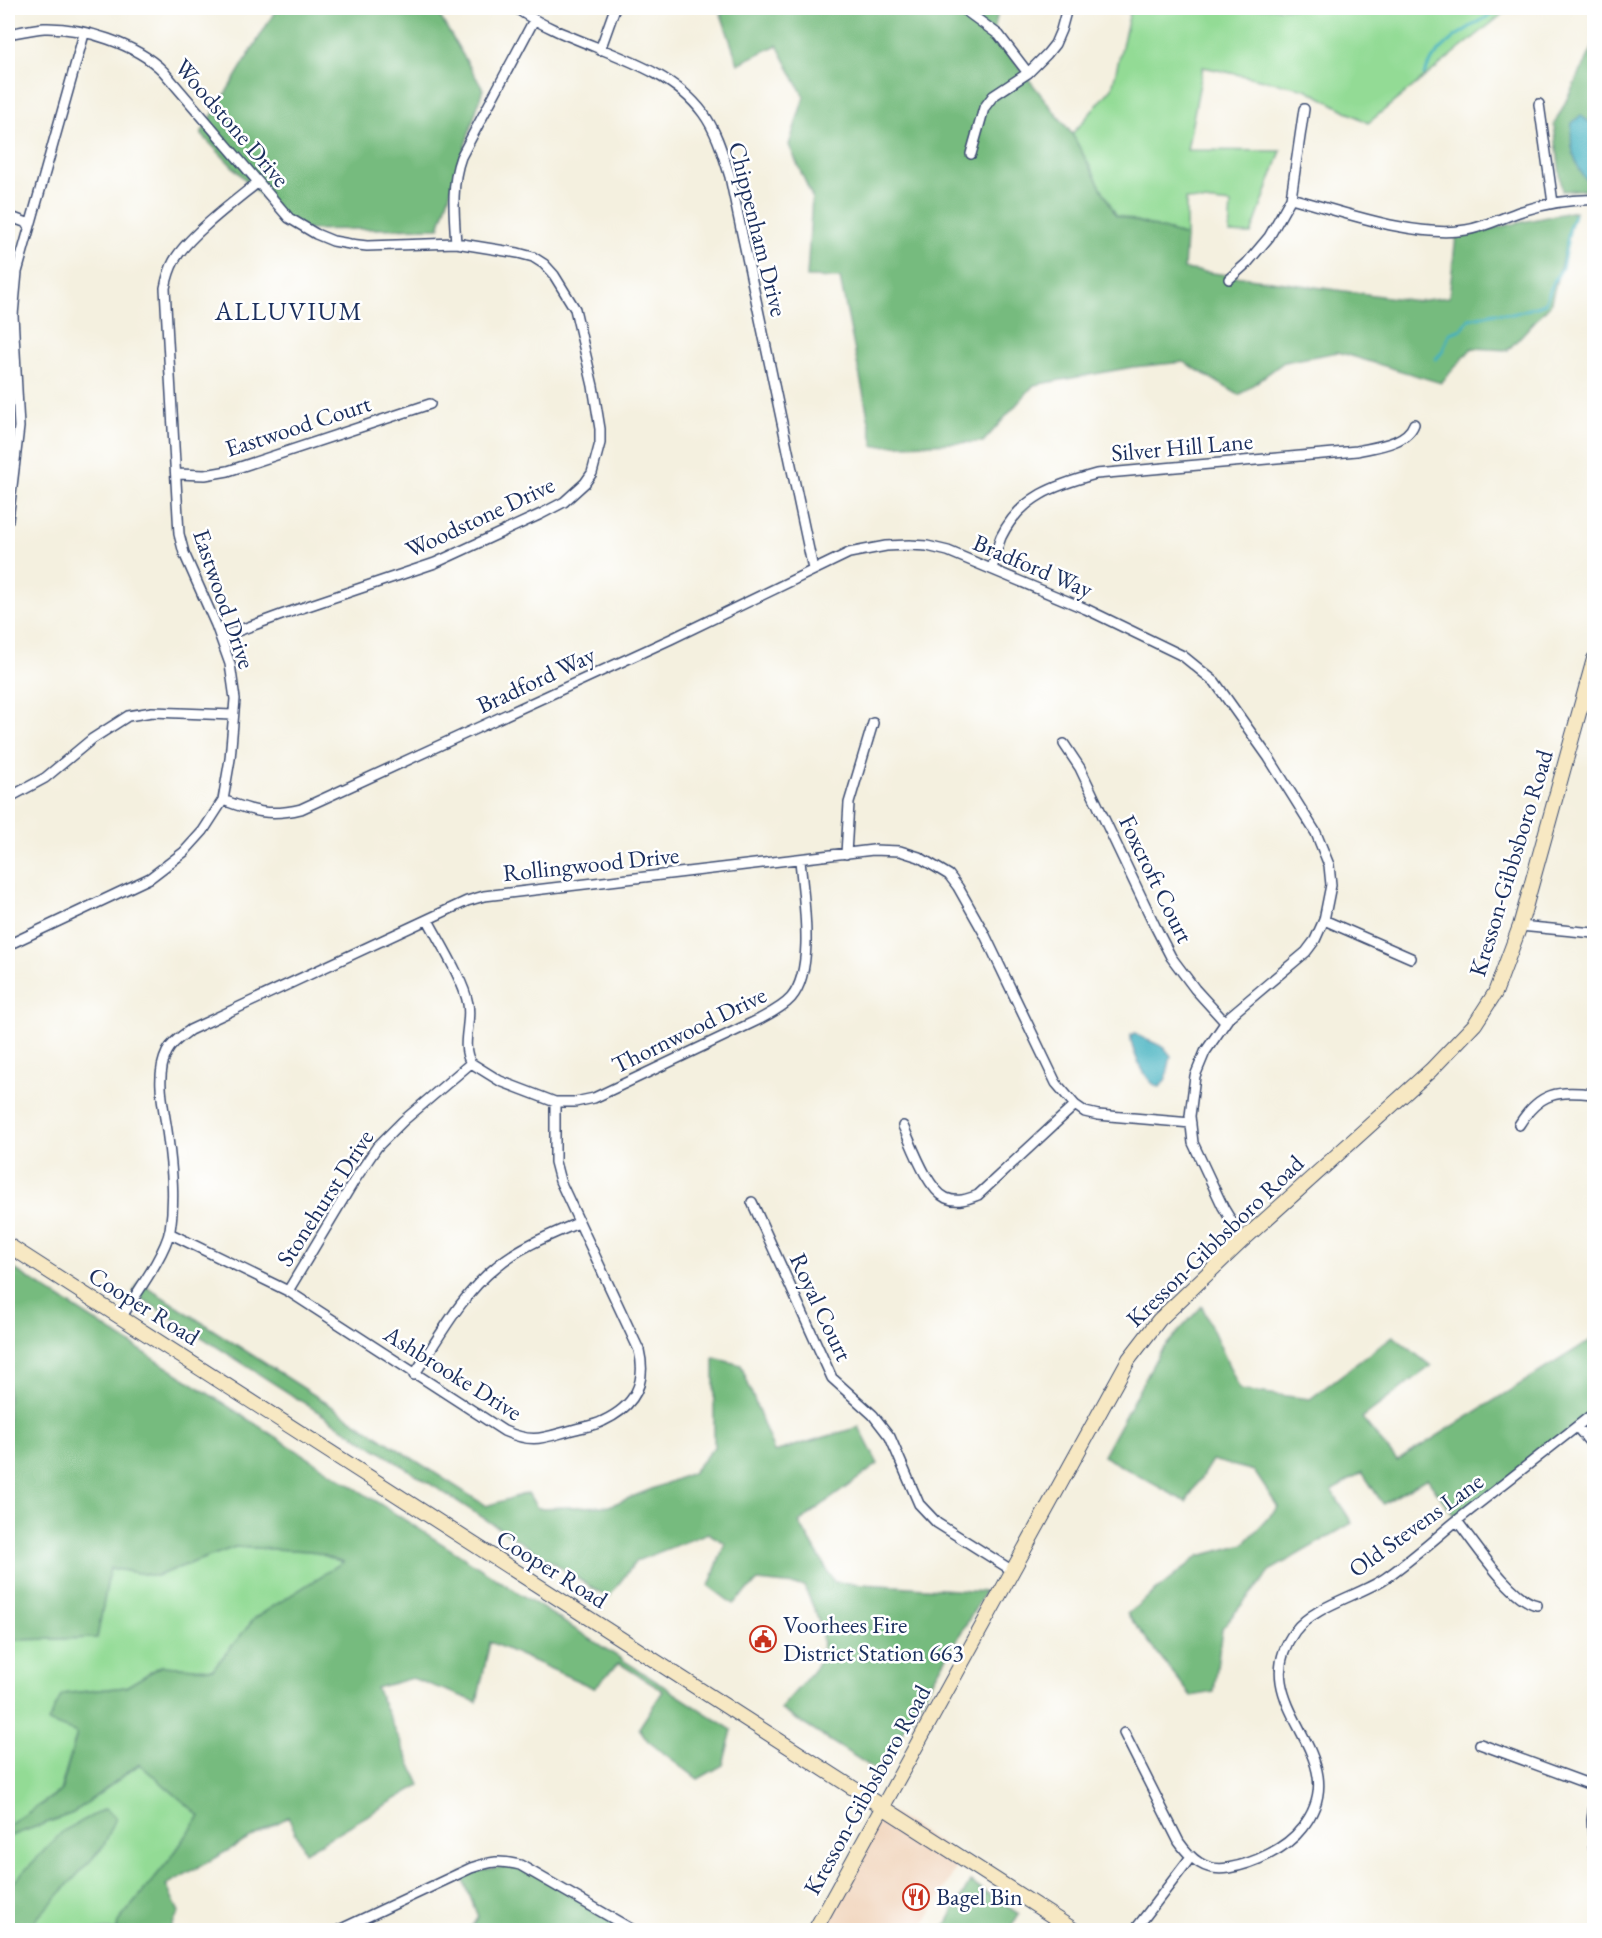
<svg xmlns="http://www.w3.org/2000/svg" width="1602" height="1938" font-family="'EB Garamond',serif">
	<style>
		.built { fill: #f1d5bd }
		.green { fill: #93db95; stroke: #57857a; stroke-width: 1.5 }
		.forest { fill: #76bb7e; stroke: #48756e; stroke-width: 1.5 }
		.water { fill: #43b1bf; stroke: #2f708e; stroke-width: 1.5 }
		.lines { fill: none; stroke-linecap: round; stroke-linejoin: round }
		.stream { stroke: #43b1bf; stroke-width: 3 }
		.street-casing { stroke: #3c4c71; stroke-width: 12 }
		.secondary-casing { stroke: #3c4c71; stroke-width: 16 }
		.street { stroke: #fff; stroke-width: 9 }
		.secondary { stroke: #f7e8c3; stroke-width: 14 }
		.labels { text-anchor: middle; stroke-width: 5; stroke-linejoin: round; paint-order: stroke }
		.street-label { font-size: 24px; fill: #1b2f5e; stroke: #fff }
		.poi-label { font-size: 24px; fill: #1b2f5e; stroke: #fff; text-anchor: start }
		.neighbourhood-label { font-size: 26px; letter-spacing: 1.5px; fill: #1b2f5e; stroke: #fff }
	</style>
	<rect width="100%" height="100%" fill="#fff"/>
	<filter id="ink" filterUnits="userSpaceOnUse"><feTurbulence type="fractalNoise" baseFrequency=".0167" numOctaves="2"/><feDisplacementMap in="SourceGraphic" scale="12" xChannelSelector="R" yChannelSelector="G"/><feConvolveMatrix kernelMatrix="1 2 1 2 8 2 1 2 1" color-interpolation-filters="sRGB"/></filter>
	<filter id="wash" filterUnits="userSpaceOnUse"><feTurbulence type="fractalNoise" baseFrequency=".008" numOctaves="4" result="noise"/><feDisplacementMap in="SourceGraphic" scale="24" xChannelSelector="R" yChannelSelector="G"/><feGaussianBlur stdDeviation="1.35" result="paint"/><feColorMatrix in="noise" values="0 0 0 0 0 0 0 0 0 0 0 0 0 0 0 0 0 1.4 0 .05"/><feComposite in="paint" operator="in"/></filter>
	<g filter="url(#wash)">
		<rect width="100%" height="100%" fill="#f4f0df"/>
		<path class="built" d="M883,1807L962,1858L921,1930H815Z"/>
		<path class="green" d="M1131,8H1510L1368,123L1306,89L1203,67L1187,150L1281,151L1251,234L1229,233L1231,204L1186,199V236L1116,215L1072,134L1112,88Z
			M235,1547L311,1551L344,1562L255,1618L213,1669L161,1666L126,1687L62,1694L77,1733L60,1791L8,1826V1640L97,1638L110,1568L156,1576Z
			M140,1764L200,1816L171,1858L118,1922L117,1930H8V1837L73,1813Z"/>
		<path class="forest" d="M277,8H435L483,89L439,228L294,230L201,134Z
			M719,8H999L993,34L1072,134L1116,215L1186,236L1184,269L1417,301L1449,297L1456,236L1575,211L1550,305L1508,350L1472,348L1441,383L1338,352L1284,362L1239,395L1184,362L1133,367L1034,385L983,442L874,446L840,278L807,277L812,197L789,145L804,97L777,45L738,64Z
			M1594,45V189L1562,191L1554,125Z
			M8,1265L732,1730L723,1765L698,1779L648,1741L639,1728L663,1691L619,1663L594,1688L490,1642L477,1702L412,1678L376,1688L420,1785L305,1852L288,1817L166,1885L179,1912L170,1930H117L118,1922L171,1858L200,1816L139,1764L73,1813L8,1837V1826L61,1791L77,1733L48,1722L62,1694L126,1687L161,1666L213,1669L255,1618L343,1562L311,1551L235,1547L156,1576L110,1568L97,1638L8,1640Z
			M139,1282L486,1506L528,1493L537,1508L609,1506L692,1473L714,1447V1358L741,1365L774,1452L859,1427L878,1464L799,1522L834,1582L985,1592L879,1772L780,1709C789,1698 814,1672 819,1662C830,1636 814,1609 804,1586L758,1581L733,1604L709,1586L725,1543L708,1533L636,1561L608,1598L133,1293Z
			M1202,1306L1240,1390L1310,1399L1393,1336L1431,1366L1362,1418L1397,1461L1594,1338V1411L1457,1520L1427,1478L1383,1504L1362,1472L1332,1491L1352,1523L1271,1570L1222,1628L1214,1692L1191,1696L1127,1614L1199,1556L1244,1544L1278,1507L1254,1471L1212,1460L1186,1502L1103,1456L1159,1353Z
			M105,1809L116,1818L103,1847L26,1930H8V1888L63,1831Z
			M521,1864L632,1930H469L478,1917L461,1873Z
			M970,1882L1019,1914L1009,1930H943Z"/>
		<path class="water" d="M1581,115L1594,128V183H1588C1574,164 1569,147 1572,123Z
			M1135,1033C1147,1043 1163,1042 1171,1056L1166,1079L1160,1087C1147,1086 1129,1047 1131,1035Z"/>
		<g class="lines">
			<path class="stream" d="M1424,75C1438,40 1473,26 1503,8
				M1436,359L1442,352L1450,333L1462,329L1469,319L1495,313L1512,314L1540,306L1545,303L1553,283L1562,268L1570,226L1574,215
				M8,996V995"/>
		</g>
	</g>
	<g filter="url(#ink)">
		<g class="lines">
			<defs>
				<path id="street" d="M516,8C573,49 662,57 703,113C717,132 723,155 730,177L813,569
					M962,8L999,35L1028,73
					M8,34C19,32 32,29 44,28C83,27 136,44 163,71L289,218L316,234L333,241L350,244L367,246L456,243L518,253L533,257L544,264L554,275L575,309L593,386L600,429V443L592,473L585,483L564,502L541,514L435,563L284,614L221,637
					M600,50L615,8
					M1539,104L1553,203
					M971,154L984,108L993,96L1028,73L1047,54L1055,44L1061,30L1067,8
					M1291,198C1340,211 1417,239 1466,230C1485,227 1503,217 1522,211C1545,204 1571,199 1594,200
					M8,216L30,224
					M456,243C454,214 451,184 461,157L534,20
					M1229,279L1247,263L1269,237L1291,198L1304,109
					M176,474L205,475L228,471L430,404
					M8,520L19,427L13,315L17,272L84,34
					M992,569C995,559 997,547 1001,537C1021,496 1056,485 1096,474L1357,451C1374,447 1407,444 1414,424
					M1064,744L1080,768L1155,926L1171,957L1195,989L1225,1022
					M8,798L45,778L92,739L128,716L152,712L233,715
					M223,800C252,811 269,817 301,809L671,639L849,553L886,546L909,545L927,546L948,551L1086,609L1183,656L1215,682L1269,758L1316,833L1329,865L1331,885L1324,920L1315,940L1306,952L1230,1016L1205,1052L1195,1076L1190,1116L1193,1143L1223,1207L1243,1240
					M846,854L849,803L873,723
					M428,920C439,941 464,981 468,1004C472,1023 460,1045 471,1063
					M1324,920L1411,958
					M1520,926L1594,933
					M8,945L150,878L184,852L203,831L223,800L230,759L235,699L230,664L216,625L184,553L179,534L165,288C167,278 169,270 174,261C187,237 235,201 257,183
					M471,1063L500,1081L555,1102H575L594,1098L760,1019C771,1013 783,1007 791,998C816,969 803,897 800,860
					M1519,1125C1540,1091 1558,1091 1594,1094
					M903,1126C912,1145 927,1189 946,1198C957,1203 968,1199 978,1195L1075,1105
					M752,1202L832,1378L873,1415L890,1437L919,1504L937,1523L1013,1571
					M169,1233L288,1291L504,1431C534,1444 542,1438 572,1430C582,1427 594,1426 603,1421C635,1406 647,1383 639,1350L560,1181L555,1162V1102
					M288,1291L354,1181L377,1147L403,1121L471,1063
					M121,1318C135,1295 165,1255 170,1230C175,1199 172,1169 168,1138C165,1110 154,1078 167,1052C172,1042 182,1036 190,1030L467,901L484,896L873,850L900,851L919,857L949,875L958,887L984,933L1056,1083L1075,1105L1085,1112L1098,1115L1191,1123
					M414,1375C439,1338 461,1295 496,1267C519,1247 550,1235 578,1223
					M1577,1427L1594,1447
					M1457,1521C1474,1542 1511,1600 1537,1605
					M1124,1733L1179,1842C1191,1859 1205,1872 1228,1868C1253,1864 1286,1849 1302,1828C1361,1755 1240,1705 1295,1631C1314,1606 1358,1596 1384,1579C1409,1562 1432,1541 1455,1522C1501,1486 1548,1449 1594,1413
					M1480,1744L1594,1786
					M1594,1806L1592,1820L1594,1852
					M339,1930L471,1868C492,1861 499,1860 520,1865L633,1930
					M1135,1930L1190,1858"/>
				<path id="secondary" d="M8,1245L1074,1930
					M815,1930L1129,1359L1159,1320L1243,1240L1431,1070L1475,1024L1495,993L1520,926L1594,659"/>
			</defs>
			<use href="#street" class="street-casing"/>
			<use href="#secondary" class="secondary-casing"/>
			<use href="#street" class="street"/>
			<use href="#secondary" class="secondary"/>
		</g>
	</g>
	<defs>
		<symbol id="civic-ring" viewBox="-11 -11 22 22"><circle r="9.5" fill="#fff" stroke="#c8321e" stroke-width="1.5"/><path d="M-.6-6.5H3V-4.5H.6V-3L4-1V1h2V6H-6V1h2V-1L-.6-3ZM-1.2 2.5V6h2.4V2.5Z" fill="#c8321e"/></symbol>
		<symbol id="restaurant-ring" viewBox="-11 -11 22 22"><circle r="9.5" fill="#fff" stroke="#c8321e" stroke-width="1.5"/><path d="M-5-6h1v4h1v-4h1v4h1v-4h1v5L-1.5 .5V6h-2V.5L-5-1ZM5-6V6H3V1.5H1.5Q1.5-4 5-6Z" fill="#c8321e"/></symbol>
	</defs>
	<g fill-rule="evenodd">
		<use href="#civic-ring" x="748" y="1624" width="30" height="30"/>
		<use href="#restaurant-ring" x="901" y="1882" width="30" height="30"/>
	</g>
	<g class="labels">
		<g class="street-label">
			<text transform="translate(232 123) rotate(49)" y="8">Woodstone Drive</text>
			<text transform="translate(758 229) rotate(76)" y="8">Chippenham Drive</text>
			<text transform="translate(298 426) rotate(-18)" y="8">Eastwood Court</text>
			<text transform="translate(1182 447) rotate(-5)" y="8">Silver Hill Lane</text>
			<text transform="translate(480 517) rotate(-25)" y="8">Woodstone Drive</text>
			<text transform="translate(1033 566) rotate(23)" y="8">Bradford Way</text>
			<text transform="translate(224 599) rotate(71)" y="8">Eastwood Drive</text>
			<text transform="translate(536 680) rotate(-25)" y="8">Bradford Way</text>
			<text transform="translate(1511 863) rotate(-73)" y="8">Kresson-Gibbsboro Road</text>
			<text transform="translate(591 864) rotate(-6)" y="8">Rollingwood Drive</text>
			<text transform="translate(1156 879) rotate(64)" y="8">Foxcroft Court</text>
			<text transform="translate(689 1030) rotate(-26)" y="8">Thornwood Drive</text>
			<text transform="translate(325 1198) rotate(-57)" y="8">Stonehurst Drive</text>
			<text transform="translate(1215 1241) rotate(-44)" y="8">Kresson-Gibbsboro Road</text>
			<text transform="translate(144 1306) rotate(32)" y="8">Cooper Road</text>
			<text transform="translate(821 1307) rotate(65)" y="8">Royal Court</text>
			<text transform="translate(453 1373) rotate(32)" y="8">Ashbrooke Drive</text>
			<text transform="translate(1416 1525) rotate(-36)" y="8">Old Stevens Lane</text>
			<text transform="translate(552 1569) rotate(32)" y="8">Cooper Road</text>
			<text transform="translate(867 1790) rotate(-61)" y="8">Kresson-Gibbsboro Road</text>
		</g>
		<g class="poi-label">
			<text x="783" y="1633">Voorhees Fire<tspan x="783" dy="28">District Station 663</tspan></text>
			<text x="936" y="1905">Bagel Bin</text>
		</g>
		<g class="neighbourhood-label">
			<text x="289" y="320">ALLUVIUM</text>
		</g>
	</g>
	<rect width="1602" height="1938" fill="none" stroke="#fff" stroke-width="30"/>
</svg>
